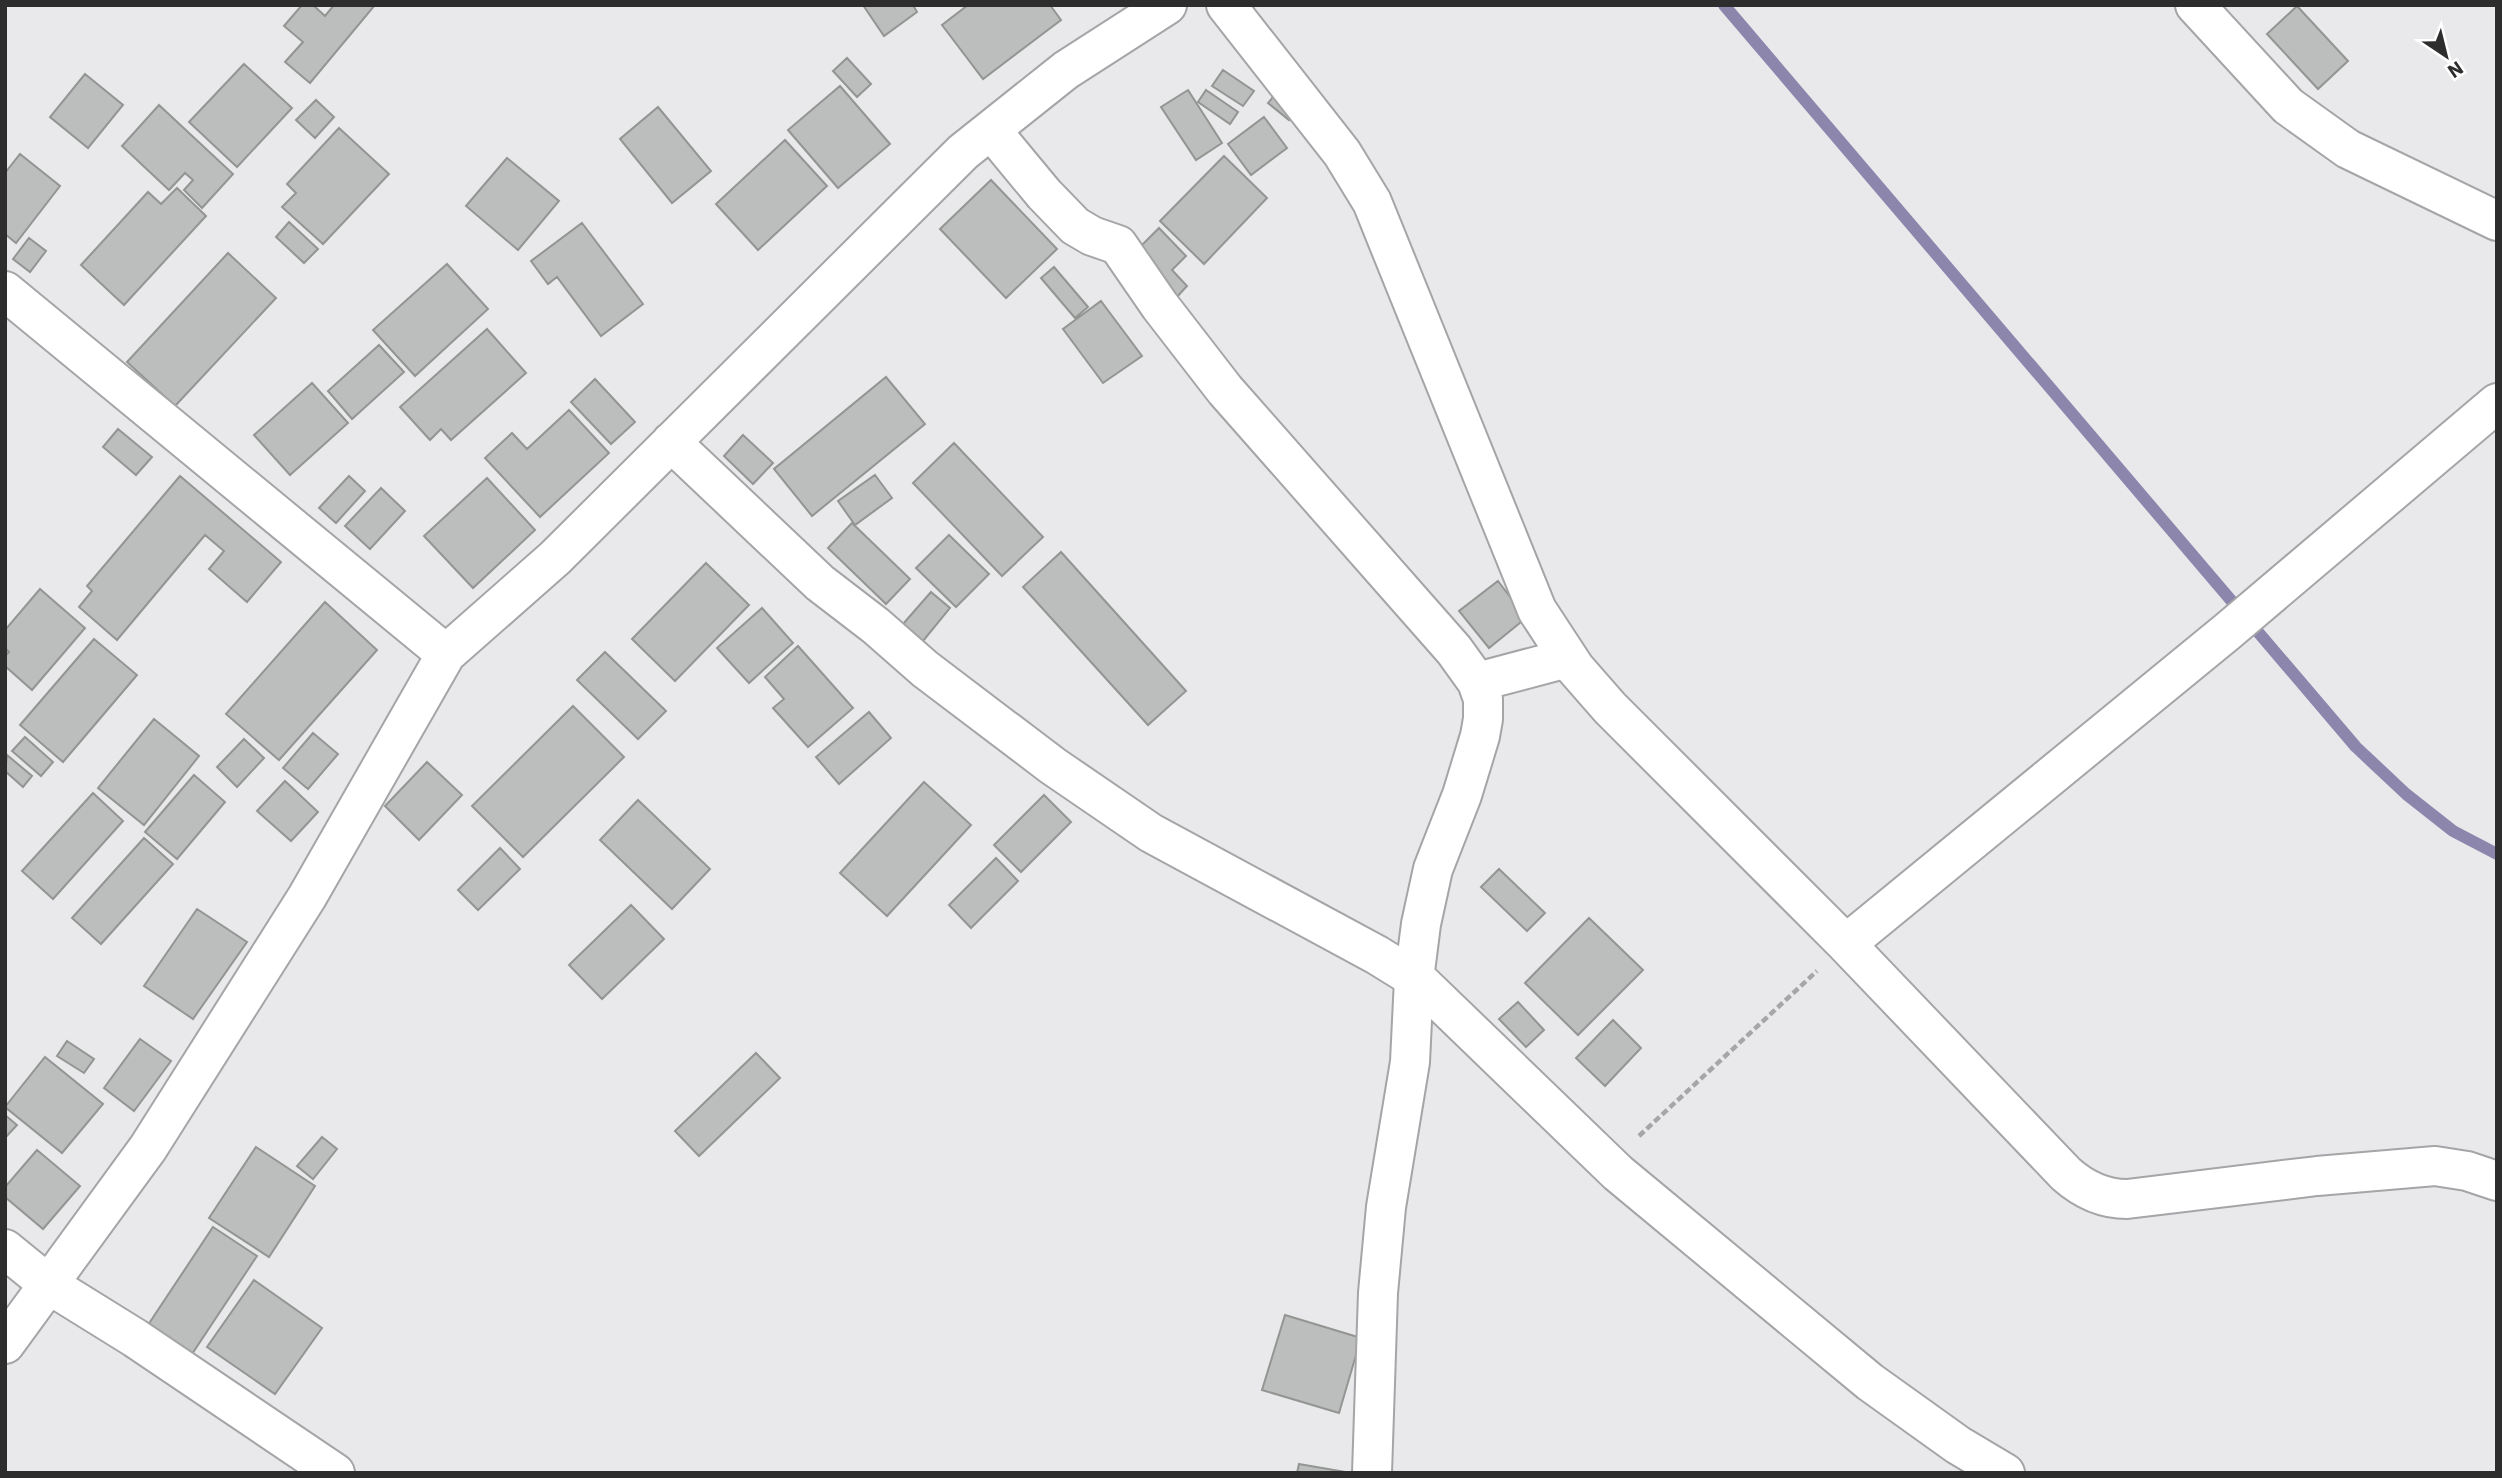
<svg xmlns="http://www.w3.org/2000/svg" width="2502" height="1478" viewBox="0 0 2502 1478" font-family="'IBM Plex Sans',sans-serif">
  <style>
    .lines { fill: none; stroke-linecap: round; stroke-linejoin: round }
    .stream { stroke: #8c86ad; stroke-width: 12 }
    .building { fill: #bbbebc; stroke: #939593; stroke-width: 2 }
    .street-casing { stroke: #a5a4a7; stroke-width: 42 }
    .path { stroke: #a6a5a8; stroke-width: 4.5; stroke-dasharray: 7 3.5; stroke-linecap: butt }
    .street { stroke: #fff; stroke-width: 38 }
  </style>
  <rect width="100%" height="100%" fill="#e9e8eb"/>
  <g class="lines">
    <path class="stream" d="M 1724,5 L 2356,747 L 2406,794 L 2453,831 L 2497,854"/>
  </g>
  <path class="building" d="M 302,5 L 313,5 L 325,16 L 334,5 L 375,5 L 310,83 L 285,62 L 303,42 L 284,26 Z
    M 863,5 L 913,5 L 917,12 L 884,36 Z
    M 968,5 L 1050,5 L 1061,20 L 983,79 L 942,25 Z
    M 2297,6 L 2348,61 L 2318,89 L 2267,34 Z
    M 847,58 L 871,84 L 857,97 L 833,71 Z
    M 244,64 L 292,108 L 237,167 L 189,122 Z
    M 1223,70 L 1254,91 L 1243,106 L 1212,86 Z
    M 85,74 L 123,105 L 88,148 L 50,117 Z
    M 840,86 L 890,144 L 838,188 L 788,130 Z
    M 1188,90 L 1222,143 L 1196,160 L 1161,107 Z
    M 1206,90 L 1238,112 L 1230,124 L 1198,102 Z
    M 1278,91 L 1299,108 L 1289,120 L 1268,103 Z
    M 316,100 L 334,117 L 315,138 L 296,120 Z
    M 159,105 L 233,174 L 202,208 L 184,190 L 193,180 L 185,173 L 169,190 L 122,146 Z
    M 658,107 L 711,171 L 672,203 L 620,139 Z
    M 1264,117 L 1287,148 L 1251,175 L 1228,144 Z
    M 339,128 L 389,174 L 323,244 L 282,207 L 296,193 L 287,184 Z
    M 785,140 L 827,186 L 758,250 L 716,204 Z
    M 20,154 L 60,186 L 16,243 L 5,234 L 5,173 Z
    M 1224,156 L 1267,198 L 1204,264 L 1160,221 Z
    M 507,158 L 559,201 L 518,250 L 466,206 Z
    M 991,180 L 1057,249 L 1006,298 L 940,229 Z
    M 177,188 L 206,216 L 124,305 L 81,265 L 148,192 L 161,204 Z
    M 289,222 L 318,249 L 304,263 L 276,237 Z
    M 582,223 L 643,304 L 601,336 L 557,277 L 548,284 L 531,261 Z
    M 1159,228 L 1186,256 L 1172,270 L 1187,286 L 1175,299 L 1131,256 Z
    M 29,238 L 46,251 L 30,272 L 13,259 Z
    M 228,253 L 276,298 L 175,406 L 127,362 Z
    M 447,264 L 488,309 L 415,376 L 373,330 Z
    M 1054,267 L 1088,307 L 1075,318 L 1041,278 Z
    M 1101,301 L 1142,356 L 1103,383 L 1063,329 Z
    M 487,329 L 526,373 L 451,440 L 441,429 L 430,440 L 400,407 Z
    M 379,345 L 404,372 L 352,419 L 328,391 Z
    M 886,377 L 925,424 L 812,516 L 774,469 Z
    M 595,379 L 635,422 L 611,444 L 571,402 Z
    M 312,383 L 348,423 L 290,475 L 254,435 Z
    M 569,410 L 609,453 L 540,517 L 485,458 L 512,433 L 527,449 Z
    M 118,429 L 152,457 L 136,475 L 103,447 Z
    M 743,435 L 773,463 L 753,484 L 724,456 Z
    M 954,443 L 1043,537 L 1002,576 L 913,483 Z
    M 875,475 L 892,498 L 855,525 L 838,501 Z
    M 180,476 L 281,562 L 247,602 L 209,569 L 224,551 L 205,535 L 117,640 L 79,607 L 92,591 L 87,586 Z
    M 349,476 L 365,491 L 336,523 L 319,508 Z
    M 487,478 L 535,530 L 473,588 L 424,536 Z
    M 381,488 L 405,511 L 370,549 L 345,526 Z
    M 852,523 L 910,579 L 886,604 L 828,548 Z
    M 949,535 L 989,574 L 956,607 L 916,568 Z
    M 1061,552 L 1186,691 L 1148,725 L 1023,587 Z
    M 706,563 L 749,605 L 675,681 L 632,639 Z
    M 1498,581 L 1526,618 L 1489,648 L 1459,611 Z
    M 40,589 L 85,628 L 32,690 L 5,666 L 5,656 L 9,652 L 5,648 L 5,630 Z
    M 931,592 L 950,608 L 923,641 L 903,624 Z
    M 325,602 L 377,650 L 279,760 L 226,714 Z
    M 762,608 L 793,643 L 749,683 L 717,648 Z
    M 94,639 L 137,675 L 63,762 L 20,725 Z
    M 798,646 L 853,708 L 808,747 L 773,708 L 784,699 L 765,677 Z
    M 605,652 L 666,711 L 638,739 L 577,680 Z
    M 573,706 L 624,757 L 523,857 L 472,806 Z
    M 869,712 L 891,738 L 839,784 L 816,757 Z
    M 154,719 L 199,756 L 144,825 L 98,788 Z
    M 313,733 L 338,754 L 308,789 L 283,768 Z
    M 25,737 L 53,762 L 41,776 L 12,751 Z
    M 244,739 L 264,758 L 237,787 L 217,767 Z
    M 7,755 L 32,776 L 23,787 L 5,771 Z
    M 427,762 L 462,795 L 419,840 L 385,806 Z
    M 194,775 L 225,802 L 177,859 L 145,832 Z
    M 285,781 L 318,812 L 291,841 L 257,811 Z
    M 924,782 L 971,825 L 887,916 L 840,873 Z
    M 93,793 L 123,821 L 53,899 L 22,871 Z
    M 1044,795 L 1071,822 L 1021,872 L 994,845 Z
    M 638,800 L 710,869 L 672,909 L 600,840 Z
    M 144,838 L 173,864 L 101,944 L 72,918 Z
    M 500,848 L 520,869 L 478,910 L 458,890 Z
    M 996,858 L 1018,881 L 971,928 L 949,905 Z
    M 1499,869 L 1545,913 L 1527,931 L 1481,887 Z
    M 631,905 L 664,939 L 602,999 L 569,965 Z
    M 197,909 L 247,942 L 193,1019 L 144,986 Z
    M 1589,918 L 1643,970 L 1578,1035 L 1525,983 Z
    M 1518,1002 L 1544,1030 L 1526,1047 L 1499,1019 Z
    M 1613,1020 L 1641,1048 L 1605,1086 L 1576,1058 Z
    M 140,1039 L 171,1061 L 134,1111 L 104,1088 Z
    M 67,1041 L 94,1059 L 84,1073 L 57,1056 Z
    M 756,1053 L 780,1078 L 699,1156 L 675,1131 Z
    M 45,1057 L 103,1104 L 62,1153 L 5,1107 Z
    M 5,1115 L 17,1125 L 5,1138 Z
    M 322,1137 L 337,1149 L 313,1179 L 297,1166 Z
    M 256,1147 L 315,1186 L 269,1257 L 209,1218 Z
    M 37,1150 L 80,1186 L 43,1229 L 5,1197 L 5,1187 Z
    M 213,1227 L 257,1256 L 190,1357 L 146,1328 Z
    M 254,1280 L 322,1328 L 275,1394 L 207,1347 Z
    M 1285,1315 L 1361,1338 L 1339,1413 L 1262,1390 Z
    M 1299,1464 L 1346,1472 L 1346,1473 L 1297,1473 Z"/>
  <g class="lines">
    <g class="street-casing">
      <path id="street" d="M 1226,5 L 1342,153 L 1372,202 L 1537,610 L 1575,668 L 1610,708 L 1846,944 L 2066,1174 C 2084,1190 2103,1199 2127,1199 L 2317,1176 L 2435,1166 L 2467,1171 L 2497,1181
        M 2195,5 L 2288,106 L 2348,149 L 2497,221
        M 991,130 L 1044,194 L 1075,226 L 1092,236 L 1118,245 L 1160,306 L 1225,390 L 1454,650 L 1477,682 L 1483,699 L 1483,719 L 1480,736 L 1462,795 L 1433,869 L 1421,924 L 1414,979 L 1410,1062 L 1386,1207 L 1378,1293 L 1372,1473
        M 5,291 L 446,654
        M 671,442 L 820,583 L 876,626 L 925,669 L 1053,766 L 1151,833 L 1377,955 L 1419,981 L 1618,1173 L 1870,1382 L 1958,1445 L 2005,1473
        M 1477,682 L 1568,658
        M 1846,944 L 2228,631 L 2497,403
        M 5,1249 L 48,1284 L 135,1338 L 335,1473
        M 5,1344 L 148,1148 L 307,897 L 446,654 L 555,558 L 963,152 L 1066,70 L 1167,5"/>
    </g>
    <path class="path" d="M 1639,1136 L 1817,971"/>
    <use href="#street" class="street"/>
  </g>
  <rect width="2502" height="1478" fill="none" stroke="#2d2d2e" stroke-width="14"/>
  <g transform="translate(2446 56) rotate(145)" stroke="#ffffff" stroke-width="5" paint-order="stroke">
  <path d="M0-5L12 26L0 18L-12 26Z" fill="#2d2d2e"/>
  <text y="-10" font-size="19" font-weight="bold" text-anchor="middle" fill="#2d2d2e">N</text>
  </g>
</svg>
